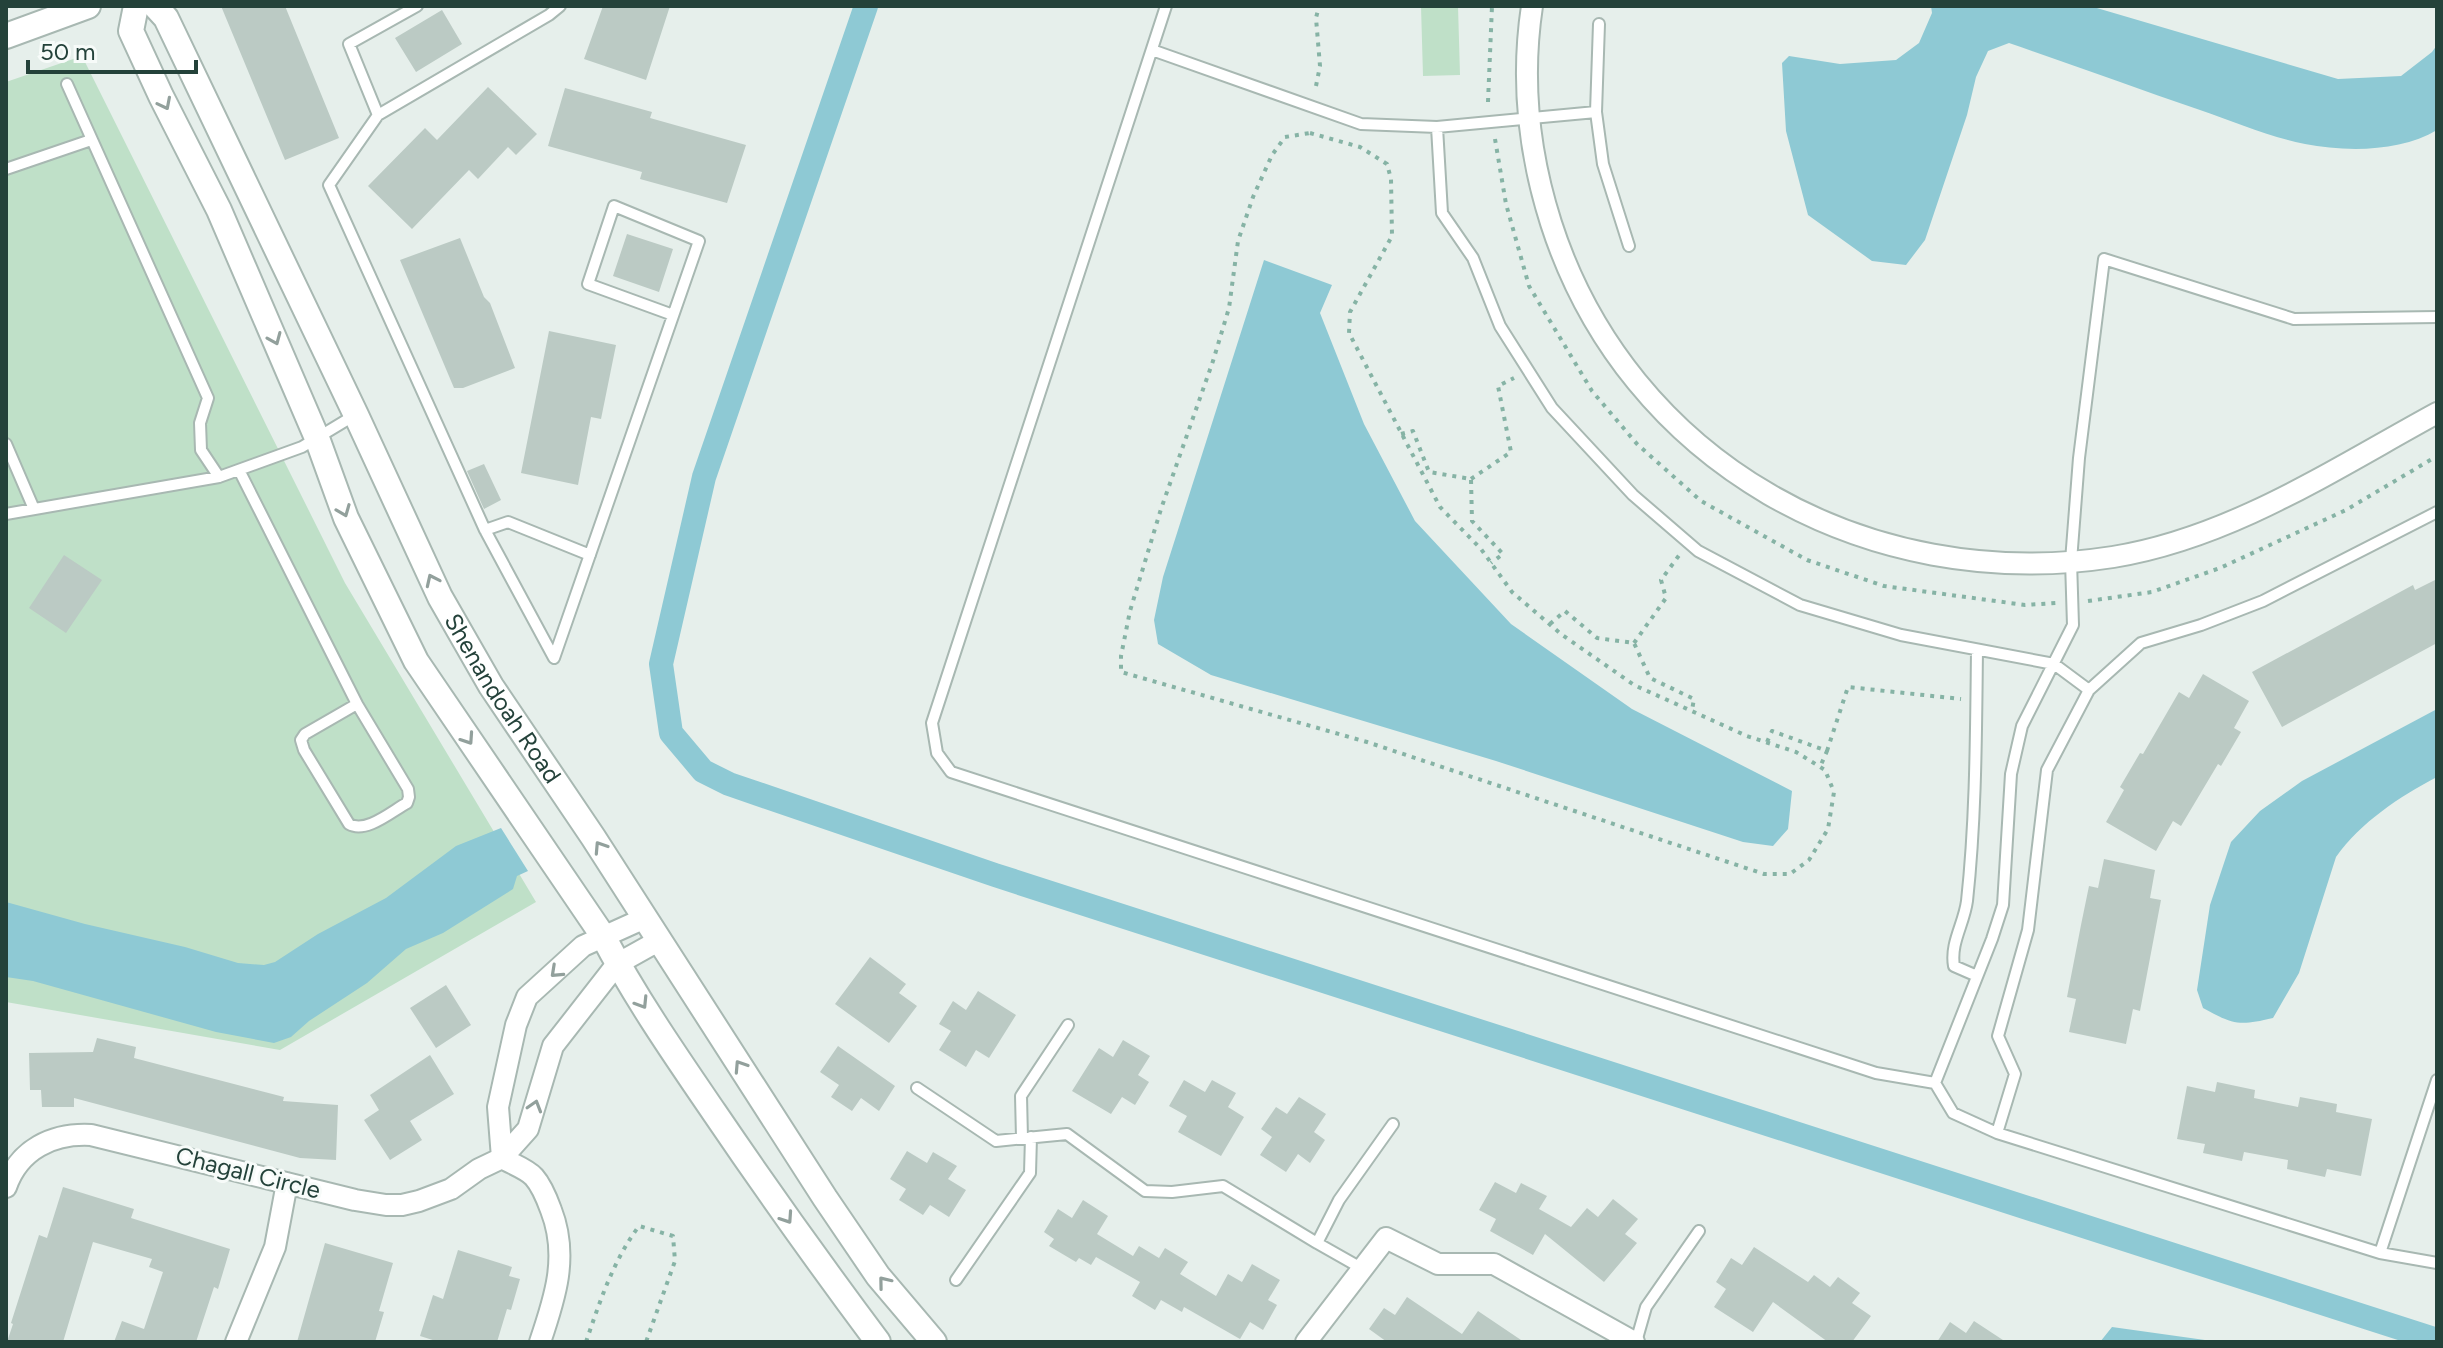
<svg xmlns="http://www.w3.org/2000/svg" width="2443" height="1348" viewBox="0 0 2443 1348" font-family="Figtree,sans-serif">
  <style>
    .green { fill: #bfe0c8 }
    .water { fill: #8ec9d4 }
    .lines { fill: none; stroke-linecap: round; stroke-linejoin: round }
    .canal { stroke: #8ec9d4; stroke-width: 24 }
    .building { fill: #bbcac4 }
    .service-casing { stroke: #a8b8b2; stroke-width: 14 }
    .minor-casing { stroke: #a8b8b2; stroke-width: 24 }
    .tertiary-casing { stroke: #a8b8b2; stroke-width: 28 }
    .path { stroke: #86b3a5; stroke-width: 4; stroke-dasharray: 4 6; stroke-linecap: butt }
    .service { stroke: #fff; stroke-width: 10 }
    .minor { stroke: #fff; stroke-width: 20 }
    .tertiary { stroke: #fff; stroke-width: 24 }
    .oneway { stroke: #92a09c }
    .labels { text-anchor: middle; stroke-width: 6; stroke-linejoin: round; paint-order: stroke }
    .street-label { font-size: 24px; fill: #24423a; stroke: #f7fbf9 }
  </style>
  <rect width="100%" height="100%" fill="#e6efeb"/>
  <path class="green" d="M 1421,6 L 1458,6 L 1460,75 L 1423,76 Z
    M 82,56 L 345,583 L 536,902 L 280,1050 L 6,1002 L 6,82 Z"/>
  <path class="water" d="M 1931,6 L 2090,6 L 2338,79 L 2401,76 L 2432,52 L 2437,45 L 2437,130 C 2401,152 2346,152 2305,144 C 2270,137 2234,122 2200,110 C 2136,88 2073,65 2009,43 L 1988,51 L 1976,77 L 1967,115 L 1925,240 L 1906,265 L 1872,261 L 1808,215 L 1786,131 L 1782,63 L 1789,56 L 1840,64 L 1896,60 L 1919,43 L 1932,13 Z
    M 1264,260 L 1332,285 L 1320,313 L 1364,424 L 1415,521 L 1511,624 L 1632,709 L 1792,791 L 1788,829 L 1773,846 L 1743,842 L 1496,761 L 1211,675 L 1158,644 L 1154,620 L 1163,577 Z
    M 2437,709 L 2437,777 C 2399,797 2361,822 2336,857 L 2299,973 L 2273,1018 C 2239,1026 2234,1025 2203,1008 L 2197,990 L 2210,905 L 2231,842 L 2260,811 L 2302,781 Z
    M 501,828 L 528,871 L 517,876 L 513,889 L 443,933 L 406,949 L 367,983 L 309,1021 L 291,1037 L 274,1043 L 216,1032 L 33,981 L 6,977 L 6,902 L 85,924 L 185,947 L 238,963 L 264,965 L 275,962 L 318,934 L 386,898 L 456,846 Z
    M 2112,1327 L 2212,1341 L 2213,1342 L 2100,1342 Z"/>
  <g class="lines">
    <path class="canal" d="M 866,6 L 704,477 L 661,664 L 671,733 L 703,771 L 729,784 L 995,875 L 2437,1340"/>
  </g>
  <path class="building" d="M 221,6 L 285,6 L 339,138 L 285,160 Z
    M 603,6 L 670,6 L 646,80 L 584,59 Z
    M 442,10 L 462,44 L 416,72 L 395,38 Z
    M 488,87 L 537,134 L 516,155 L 508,147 L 478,179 L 469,170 L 412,229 L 368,186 L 425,128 L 437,140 Z
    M 565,88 L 652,112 L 650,118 L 746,145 L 727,203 L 640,179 L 642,172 L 548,146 Z
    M 627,234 L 673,249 L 659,292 L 613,276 Z
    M 460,238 L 484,297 L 490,303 L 515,368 L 463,388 L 454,388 L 400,260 Z
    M 549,331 L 616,345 L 601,419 L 591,417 L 578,485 L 521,473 Z
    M 484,464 L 501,500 L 484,509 L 467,471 Z
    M 64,555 L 102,580 L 66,633 L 29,608 Z
    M 2437,579 L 2437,643 L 2282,727 L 2252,672 L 2413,585 L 2415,590 Z
    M 2203,674 L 2249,701 L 2234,728 L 2241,732 L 2221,766 L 2218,764 L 2181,826 L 2173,821 L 2156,851 L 2106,822 L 2124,790 L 2120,787 L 2140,753 L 2143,754 L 2179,692 L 2189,698 Z
    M 2104,859 L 2155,870 L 2150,898 L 2161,900 L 2140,1011 L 2133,1009 L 2126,1044 L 2069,1032 L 2076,999 L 2067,997 L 2081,925 L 2089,886 L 2098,888 Z
    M 870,957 L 906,984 L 899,993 L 917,1006 L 889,1043 L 835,1004 Z
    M 446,985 L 471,1025 L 436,1048 L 410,1008 Z
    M 978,991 L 1016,1015 L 989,1058 L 976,1050 L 966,1067 L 939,1050 L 951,1031 L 939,1024 L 953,1001 L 966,1010 Z
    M 97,1038 L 136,1047 L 134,1058 L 284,1097 L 283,1101 L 338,1105 L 336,1160 L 300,1158 L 74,1098 L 74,1107 L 42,1107 L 41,1090 L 30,1090 L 29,1053 L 93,1052 Z
    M 1123,1040 L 1150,1056 L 1138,1075 L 1149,1082 L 1135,1105 L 1122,1097 L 1111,1114 L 1072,1091 L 1099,1048 L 1113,1057 Z
    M 838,1046 L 895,1086 L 879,1111 L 861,1098 L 852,1111 L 831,1097 L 839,1085 L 820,1072 Z
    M 430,1055 L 454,1094 L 410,1121 L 422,1140 L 390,1160 L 364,1120 L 379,1110 L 370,1095 Z
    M 1184,1080 L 1205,1092 L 1212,1080 L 1236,1093 L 1228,1107 L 1244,1117 L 1221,1156 L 1178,1132 L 1187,1116 L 1169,1106 Z
    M 2217,1082 L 2255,1090 L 2254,1098 L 2298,1107 L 2300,1097 L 2337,1104 L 2336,1112 L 2372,1119 L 2361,1176 L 2327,1169 L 2325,1177 L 2287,1169 L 2288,1160 L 2244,1152 L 2242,1161 L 2203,1153 L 2205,1144 L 2177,1139 L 2187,1086 L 2215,1092 Z
    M 1299,1097 L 1326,1114 L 1314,1132 L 1325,1140 L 1310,1163 L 1298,1154 L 1286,1172 L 1260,1155 L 1272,1137 L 1261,1129 L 1276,1107 L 1287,1114 Z
    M 907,1151 L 927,1163 L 933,1152 L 957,1166 L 948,1179 L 966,1190 L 949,1217 L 930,1205 L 923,1215 L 899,1200 L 906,1189 L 890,1179 Z
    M 1495,1182 L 1516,1193 L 1521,1183 L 1547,1196 L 1539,1209 L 1571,1227 L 1587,1208 L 1598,1217 L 1613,1199 L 1638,1219 L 1625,1234 L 1637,1243 L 1604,1282 L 1545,1234 L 1533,1255 L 1490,1231 L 1496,1219 L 1479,1210 Z
    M 63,1187 L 134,1209 L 131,1218 L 230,1249 L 218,1289 L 214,1287 L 196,1342 L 114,1342 L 122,1321 L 144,1329 L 163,1272 L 149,1267 L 152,1259 L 93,1242 L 63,1342 L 7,1342 L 13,1324 L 11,1323 L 39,1235 L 47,1238 Z
    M 1083,1200 L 1108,1216 L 1097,1234 L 1133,1256 L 1139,1246 L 1159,1258 L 1165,1248 L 1188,1262 L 1180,1274 L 1216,1296 L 1228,1274 L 1242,1282 L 1252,1264 L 1280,1280 L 1268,1300 L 1277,1305 L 1263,1330 L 1250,1322 L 1240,1339 L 1184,1307 L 1182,1312 L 1161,1300 L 1155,1310 L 1132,1296 L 1140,1282 L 1096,1257 L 1091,1265 L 1079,1258 L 1076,1262 L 1049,1246 L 1054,1239 L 1044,1232 L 1058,1209 L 1072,1218 Z
    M 325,1243 L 393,1263 L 379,1311 L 384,1312 L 375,1342 L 297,1342 Z
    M 1754,1247 L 1808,1282 L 1814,1275 L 1830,1287 L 1838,1277 L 1860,1293 L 1852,1303 L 1871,1316 L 1852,1342 L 1828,1342 L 1773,1302 L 1753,1332 L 1714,1307 L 1726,1289 L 1716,1282 L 1731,1258 L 1742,1265 Z
    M 458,1250 L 512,1267 L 509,1276 L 520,1279 L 511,1310 L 507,1309 L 497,1342 L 439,1342 L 420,1336 L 433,1295 L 443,1299 Z
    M 1407,1297 L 1462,1334 L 1478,1311 L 1524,1342 L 1387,1342 L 1369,1329 L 1384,1308 L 1395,1315 Z
    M 1974,1321 L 2006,1342 L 1937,1342 L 1950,1322 L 1966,1333 Z"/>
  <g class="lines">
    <g class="service-casing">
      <path id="service" d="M 417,6 L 349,44 L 378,115 L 329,185 L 485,530 L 554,658 L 699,241 L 614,206 L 588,284 L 673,315
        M 1166,6 L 932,723 L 937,753 L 951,772 L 1876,1073 L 1935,1083 L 1992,939 L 2003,905 L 2011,774 L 2022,726 L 2073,625 L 2071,561 L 2079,458 L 2104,259 L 2294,319 L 2437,317
        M 1599,24 L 1596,112 L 1603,164 L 1629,246
        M 1152,50 L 1361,124 L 1437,127 L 1596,112
        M 67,84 L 208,398 L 200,423 L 201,450 L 219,477
        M 378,115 L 549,15 L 560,6
        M 1437,127 L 1442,213 L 1473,258 L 1500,326 L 1552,408 L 1633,495 L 1698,551 L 1800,605 L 1901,635 L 2054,664 L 2089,690
        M 6,169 L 91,140
        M 6,444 L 34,509
        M 239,470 L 357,704 L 305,734 L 301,740 L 304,750 L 349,824 C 366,834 392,811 407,803 L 409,797 L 408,789 L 357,704
        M 6,514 L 219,477 L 302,447 L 355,415
        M 485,530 L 508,522 L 590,555
        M 1977,650 C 1976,733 1976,818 1967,901 C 1964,924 1950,943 1954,966 L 1977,976
        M 1935,1083 L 1953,1113 L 1997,1133 L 2380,1253 L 2437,1263
        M 917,1088 L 996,1141 L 1067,1134 L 1145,1191 L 1172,1192 L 1223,1186 L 1317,1243
        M 1997,1133 L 2015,1074 L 1998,1036 L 2028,930 L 2047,770 L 2089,690 L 2141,643 L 2201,625 L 2263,601 L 2437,512
        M 1022,1138 L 1021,1096 L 1068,1025
        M 2380,1253 L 2437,1080
        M 1363,1269 L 1317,1243 L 1339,1200 L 1393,1124
        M 956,1280 L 1030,1173 L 1031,1137
        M 1636,1342 L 1646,1307 L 1699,1231"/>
    </g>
    <g class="minor-casing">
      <path id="minor" d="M 1532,6 C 1521,79 1529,154 1551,223 C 1628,463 1868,595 2113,557 C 2231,538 2334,469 2437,413
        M 502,1158 L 498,1107 L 516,1025 L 527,997 L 583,946 L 645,918
        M 502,1158 C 512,1164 527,1169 534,1177 C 542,1186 547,1199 551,1210 C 569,1256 555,1298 540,1342
        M 6,1187 C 19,1149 53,1133 91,1135 L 355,1200 L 386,1205 L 402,1205 L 419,1201 L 451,1189 L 479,1169 L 502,1158 L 528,1129 L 553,1046 L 617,964 L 660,940
        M 236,1342 L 275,1247 L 287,1183
        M 1306,1342 L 1386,1238 L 1438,1264 L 1494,1264 L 1634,1342"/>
    </g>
    <g class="tertiary-casing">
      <g id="tertiary">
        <path d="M 136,6 L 131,31 L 161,96 L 219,210 L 317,438 L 346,518 L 416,661 L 603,936 C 635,997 675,1055 714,1112 C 767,1190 822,1267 878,1342"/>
        <path id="s1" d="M 155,6 L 166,18 L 356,415 L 440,597 L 491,686 L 593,837 L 825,1198 L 878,1276 L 934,1342"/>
        <path d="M 6,36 L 88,6"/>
      </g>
    </g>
    <path class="path" d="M 1316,86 L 1320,66 L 1316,18 L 1319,6
      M 1488,102 L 1492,6
      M 1310,133 L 1360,147 L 1387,164 L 1391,179 L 1392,236 L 1350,312 L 1349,333 L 1440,507 L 1481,549 L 1512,592 L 1561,634 L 1634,685 L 1747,736 L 1796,752 L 1825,770 L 1834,792 L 1828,829 L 1809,860 L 1790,874 L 1764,874 L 1367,742 L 1121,672 L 1121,656 L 1130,611 L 1161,509 L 1213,361 L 1229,308 L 1238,241 L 1253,197 L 1272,155 L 1285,137 Z
      M 1495,139 L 1506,204 L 1529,286 L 1592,391 L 1637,444 L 1701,501 L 1807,560 L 1884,586 L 2025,605 L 2057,603
      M 1401,434 L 1413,431 L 1429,472 L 1471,479 L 1472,521 L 1503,554 L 1491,563
      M 1471,479 L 1511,452 L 1498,386 L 1514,378
      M 2088,601 L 2152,592 L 2220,568 L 2346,510 L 2437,456
      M 1550,624 L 1565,611 L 1597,638 L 1634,643 L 1650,678 L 1694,699 L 1692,710
      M 1634,643 L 1666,598 L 1661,580 L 1680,554
      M 1767,742 L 1772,731 L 1827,751 L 1820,767
      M 1827,751 L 1848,687 L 1961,699
      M 586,1342 C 600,1301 613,1261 639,1226 L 673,1236 L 675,1261 L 646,1342"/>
    <use href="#service" class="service"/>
    <use href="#minor" class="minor"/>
    <use href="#tertiary" class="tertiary"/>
  </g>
  <defs><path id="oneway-chevron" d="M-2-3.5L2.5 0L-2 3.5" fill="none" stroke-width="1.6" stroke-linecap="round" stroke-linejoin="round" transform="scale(2)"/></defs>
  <g class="oneway">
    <use href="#oneway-chevron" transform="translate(165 104) rotate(63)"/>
    <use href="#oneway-chevron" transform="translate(275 339) rotate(67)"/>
    <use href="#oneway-chevron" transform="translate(344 511) rotate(68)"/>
    <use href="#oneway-chevron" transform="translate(432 580) rotate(-115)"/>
    <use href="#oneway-chevron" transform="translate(468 739) rotate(56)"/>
    <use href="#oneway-chevron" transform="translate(600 847) rotate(-123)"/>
    <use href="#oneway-chevron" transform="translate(556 972) rotate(137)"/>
    <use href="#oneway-chevron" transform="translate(642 1003) rotate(58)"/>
    <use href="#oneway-chevron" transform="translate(740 1066) rotate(-123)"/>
    <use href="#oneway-chevron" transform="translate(535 1106) rotate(-73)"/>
    <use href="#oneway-chevron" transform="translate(787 1218) rotate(56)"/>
    <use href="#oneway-chevron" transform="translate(884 1282) rotate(-129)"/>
  </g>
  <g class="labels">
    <g class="street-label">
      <text dy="8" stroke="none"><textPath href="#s1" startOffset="776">Shenandoah Road</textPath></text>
      <text transform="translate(248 1173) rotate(14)" y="8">Chagall Circle</text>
    </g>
  </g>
  <rect width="2443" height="1348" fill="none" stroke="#24423a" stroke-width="16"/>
  <path d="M28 60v12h168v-12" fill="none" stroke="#24423a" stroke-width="4"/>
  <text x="40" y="60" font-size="24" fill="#24423a" stroke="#f7fbf9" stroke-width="6" paint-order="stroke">50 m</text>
</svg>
